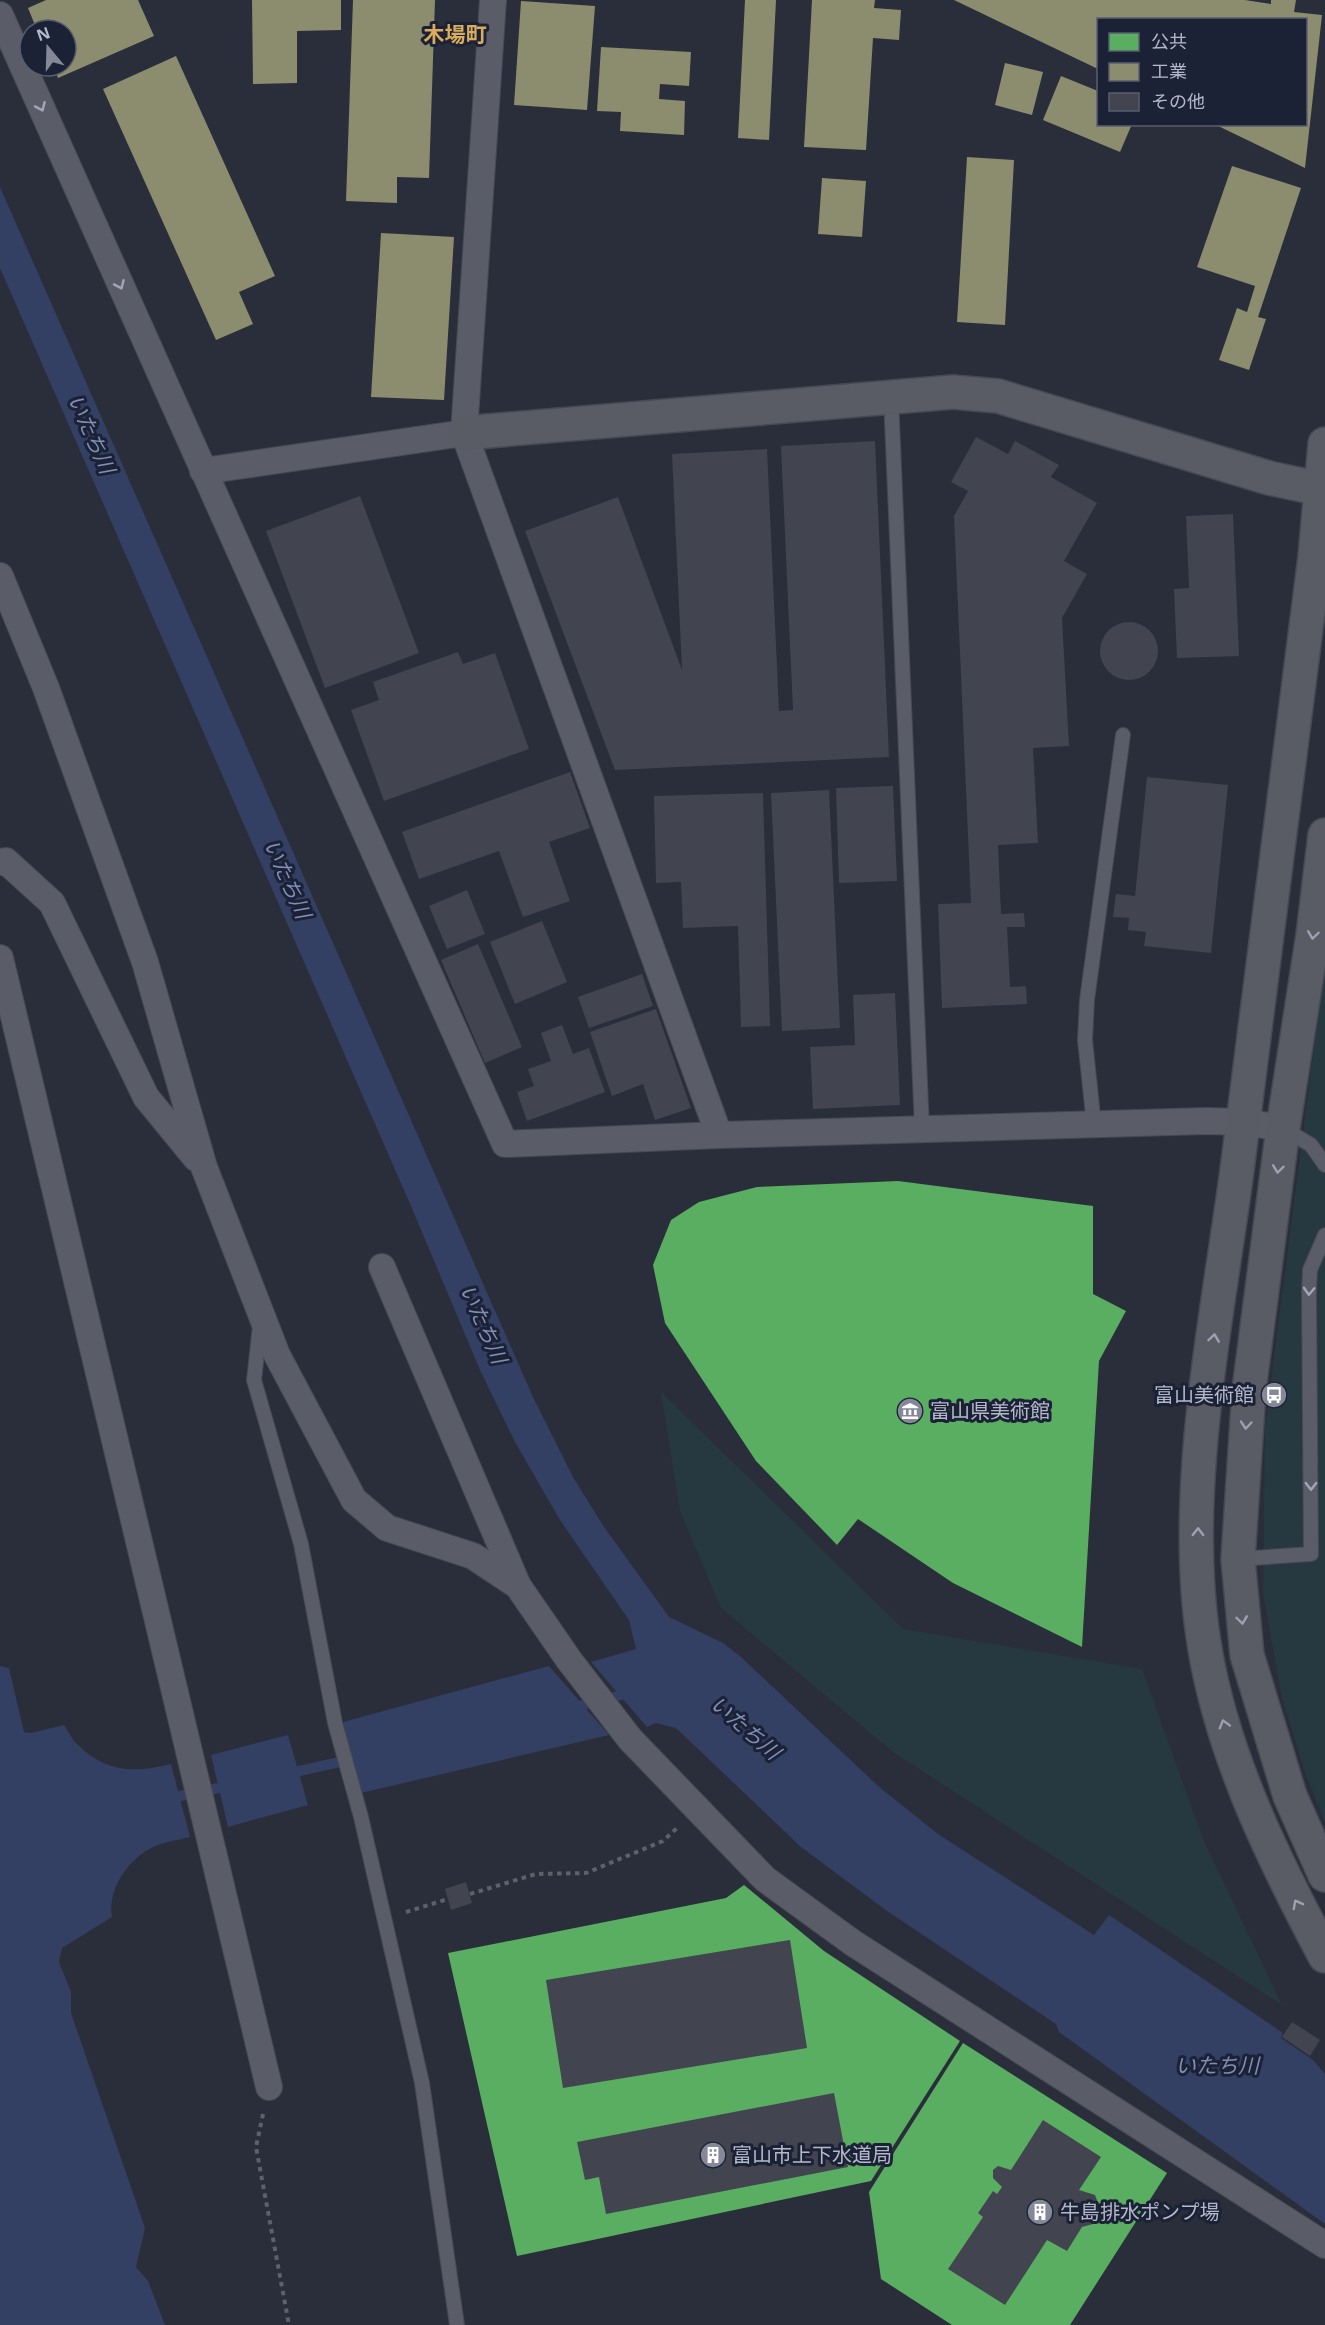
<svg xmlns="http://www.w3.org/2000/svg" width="1325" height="2325" viewBox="0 0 1325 2325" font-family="'Open Sans','Noto Sans JP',sans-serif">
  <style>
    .green { fill: #263840 }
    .water { fill: #343f64 }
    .public { fill: #5aae61 }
    .industry { fill: #8c8c6e }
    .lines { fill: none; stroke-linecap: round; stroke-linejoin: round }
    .stream { stroke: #343f64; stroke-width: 10 }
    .building { fill: #424450 }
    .lane-casing { stroke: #464953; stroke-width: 16 }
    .street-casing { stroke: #464953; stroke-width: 28 }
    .secondary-casing { stroke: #464953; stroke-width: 36 }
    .path { stroke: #5d616b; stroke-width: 4; stroke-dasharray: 4.5 4.5; stroke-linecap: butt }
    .lane { stroke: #5a5c67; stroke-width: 14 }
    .street { stroke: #5a5c67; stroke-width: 26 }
    .secondary { stroke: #595b65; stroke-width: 33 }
    .oneway { stroke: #a2a6b7 }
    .oneway2 { stroke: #9da1b2 }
    .labels { text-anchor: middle; stroke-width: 6; stroke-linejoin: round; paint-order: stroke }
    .poi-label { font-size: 20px; fill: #b4b8cb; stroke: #1c2235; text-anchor: start }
    .neighbourhood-label { font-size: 21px; font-weight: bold; fill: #dcac5d; stroke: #1c2235 }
    .water-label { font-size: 21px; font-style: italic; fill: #808eb8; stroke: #1c2235 }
  </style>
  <rect width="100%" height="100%" fill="#2a2e3a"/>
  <path class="green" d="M 1325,962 L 1325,1822 L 1306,1775 L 1282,1698 L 1263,1593 L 1265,1428 Z
    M 661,1392 L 903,1629 L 1142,1669 L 1203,1839 L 1282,2005 L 893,1752 L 721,1608 L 680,1511 Z"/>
  <path class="water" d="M 0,187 L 533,1397 L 574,1479 L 604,1527 L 669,1617 L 723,1643 L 741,1657 L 878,1786 L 938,1834 L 1094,1935 L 1109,1915 L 1283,2033 L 1281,2038 L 1313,2060 L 1325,2074 L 1325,2224 L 1059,2032 L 1056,2024 L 887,1911 L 801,1847 L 676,1728 L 656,1723 L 647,1727 L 591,1662 L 636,1649 L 629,1620 L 560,1520 L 515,1442 L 480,1370 L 411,1206 L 0,268 Z
    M 0,1666 L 9,1668 L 24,1732 L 31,1733 L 64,1725 C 69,1732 72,1740 78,1745 C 107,1773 134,1773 171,1764 L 190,1837 C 177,1840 164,1842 153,1847 C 128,1859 107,1890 112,1917 L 62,1948 L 59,1962 L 71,1992 L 71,2013 L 145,2228 L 136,2267 L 148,2281 L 165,2325 L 0,2325 Z
    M 549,1666 L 609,1735 L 361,1793 L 343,1722 Z
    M 288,1735 L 308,1805 L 228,1827 L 211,1755 Z"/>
  <path class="public" d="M 898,1181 L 1093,1206 L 1093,1294 L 1126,1311 L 1099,1361 L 1082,1647 L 953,1583 L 858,1519 L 837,1545 L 756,1461 L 665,1323 L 653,1265 L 671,1220 L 699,1202 L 757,1187 Z
    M 744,1885 L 824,1951 L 960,2041 L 871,2181 L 517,2256 L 448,1953 L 726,1898 Z
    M 963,2043 L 1167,2173 L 1070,2325 L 952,2325 L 881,2279 L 869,2192 Z"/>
  <path class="industry" d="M 46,0 L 138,0 L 154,36 L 58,78 L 53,66 L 66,66 L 66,30 L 37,30 L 28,8 Z
    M 252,0 L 341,0 L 341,30 L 297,31 L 297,83 L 253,84 Z
    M 353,0 L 435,0 L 429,178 L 397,177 L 397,203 L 346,201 Z
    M 745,0 L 776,0 L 769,140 L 738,138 Z
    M 812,0 L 875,0 L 874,8 L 901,10 L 899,40 L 873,38 L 866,150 L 804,147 Z
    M 954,0 L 1245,0 L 1271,4 L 1271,0 L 1296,0 L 1294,12 L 1322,15 L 1305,168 L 1214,124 L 1306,124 L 1306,20 L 1098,20 L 1098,69 Z
    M 521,1 L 595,6 L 587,110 L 514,105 Z
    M 601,47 L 691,52 L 689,86 L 660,84 L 659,99 L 685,101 L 684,135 L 620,131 L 621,112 L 597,111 Z
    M 176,56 L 275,276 L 239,292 L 253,324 L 216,340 L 103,89 Z
    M 1005,63 L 1043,72 L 1032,115 L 995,105 Z
    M 1061,76 L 1098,91 L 1098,124 L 1132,124 L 1120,152 L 1043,120 Z
    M 967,157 L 1014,160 L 1005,325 L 957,322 Z
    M 1232,166 L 1301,188 L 1258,317 L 1266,319 L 1249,370 L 1219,360 L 1237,308 L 1247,312 L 1255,286 L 1197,267 Z
    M 822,178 L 866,181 L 862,237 L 818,234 Z
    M 381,233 L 454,237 L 444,400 L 371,397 Z"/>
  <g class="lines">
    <path class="stream" d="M 570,1708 L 633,1692
      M 286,1774 L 353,1759
      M 166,1799 L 233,1785"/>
  </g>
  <path class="building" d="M 976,437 L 1008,454 L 1015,441 L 1059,465 L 1051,477 L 1097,503 L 1064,561 L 1087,574 L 1062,618 L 1069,746 L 1033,748 L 1038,843 L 998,845 L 1001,914 L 1024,913 L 1025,927 L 1007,927 L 1010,987 L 1026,986 L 1027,1004 L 942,1008 L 938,904 L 971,903 L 954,516 L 968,491 L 951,482 Z
    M 875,441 L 889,757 L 615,770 L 525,531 L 618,497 L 682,670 L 672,454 L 767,449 L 779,711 L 793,710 L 781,446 Z
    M 360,496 L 419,653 L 325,688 L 266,531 Z
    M 1233,514 L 1239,656 L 1177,658 L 1174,589 L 1189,588 L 1186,516 Z
    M1100 651a29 29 0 1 1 58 0a29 29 0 1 1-58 0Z
    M 458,652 L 463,664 L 495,653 L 529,749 L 384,801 L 351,710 L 379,700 L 373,682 Z
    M 570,772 L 590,828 L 549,842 L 570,901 L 523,917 L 499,851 L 419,879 L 402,832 Z
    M 1147,777 L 1228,785 L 1211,953 L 1144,946 L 1146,932 L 1128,930 L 1129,918 L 1113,917 L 1116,894 L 1135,896 Z
    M 893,786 L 897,881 L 839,883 L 836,788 Z
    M 829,790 L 840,1028 L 782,1031 L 771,793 Z
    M 763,793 L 770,1026 L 741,1027 L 738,926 L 683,928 L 681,882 L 656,883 L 654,796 Z
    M 467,890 L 485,934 L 447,949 L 429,906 Z
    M 542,921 L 567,982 L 515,1004 L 490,942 Z
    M 478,944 L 522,1047 L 485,1063 L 441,960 Z
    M 642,974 L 653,1006 L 589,1028 L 578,997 Z
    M 895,993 L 900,1105 L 813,1109 L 810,1047 L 855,1045 L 853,995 Z
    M 656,1009 L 691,1108 L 655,1120 L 643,1084 L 612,1096 L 590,1032 Z
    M 562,1025 L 573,1054 L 589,1048 L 605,1092 L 527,1121 L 517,1092 L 534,1086 L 528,1069 L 551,1061 L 541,1033 Z
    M 466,1882 L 472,1903 L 451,1910 L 445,1889 Z
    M 790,1940 L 807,2048 L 563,2088 L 546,1980 Z
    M 1292,2022 L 1320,2040 L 1310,2056 L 1282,2037 Z
    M 834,2093 L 848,2167 L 606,2214 L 599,2177 L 585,2180 L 577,2142 Z
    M 1043,2120 L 1101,2157 L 1079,2190 L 1095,2195 L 1101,2211 L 1093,2224 L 1082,2227 L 1067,2251 L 1047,2240 L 1005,2305 L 948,2269 L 983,2217 L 978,2213 L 993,2191 L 997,2194 L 1002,2187 L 993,2178 L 993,2170 L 998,2166 L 1011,2170 Z"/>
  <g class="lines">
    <g class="lane-casing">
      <path id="lane" d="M 891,397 L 922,1129
        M 1094,1125 L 1085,1040 L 1087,1000 L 1123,735
        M 1284,1129 L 1311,1145 L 1325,1165
        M 260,1326 L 254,1380 L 301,1544 L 335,1723 L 361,1817 L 422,2083 L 457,2325
        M 1238,1559 L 1311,1554 L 1309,1292 L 1310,1270 L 1325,1235"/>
    </g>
    <g class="street-casing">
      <path id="street" d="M 493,0 L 464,433 L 719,1135 L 1207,1121 L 1243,1122 L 1283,1128
        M 0,15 L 505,1144 L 719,1135
        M 203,471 L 464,433
        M 0,576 L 46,688 L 145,962 L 204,1167 L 277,1355 L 354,1500 L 387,1528 L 473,1556 L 518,1586 L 569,1660 L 630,1739 L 765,1879 L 853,1943 L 1325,2245
        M 0,862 L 6,861 L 52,903 L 146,1097 L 196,1158
        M 0,958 L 269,2087
        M 382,1267 L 518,1586"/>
    </g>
    <g class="secondary-casing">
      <path id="secondary" d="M 464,433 L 953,392 L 998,396 L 1269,478 L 1325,490
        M 1325,444 L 1315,557 C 1289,761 1263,966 1237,1170 C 1217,1321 1179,1498 1205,1649 C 1223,1757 1274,1860 1325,1956
        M 1325,835 L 1313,935 L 1283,1128 L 1249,1390 L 1238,1559 L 1247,1655 L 1290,1796 L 1325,1875"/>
    </g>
    <path class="path" d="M 470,1894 L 536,1874 L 586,1873 L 663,1841 L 677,1828
      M 406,1912 L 448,1899
      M 263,2114 L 256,2147 L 289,2325"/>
    <use href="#lane" class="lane"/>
    <use href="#street" class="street"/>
    <use href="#secondary" class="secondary"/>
  </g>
  <defs><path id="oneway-chevron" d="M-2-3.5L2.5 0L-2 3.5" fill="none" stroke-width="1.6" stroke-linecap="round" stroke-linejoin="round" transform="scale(1.5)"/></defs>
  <g class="oneway">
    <use href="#oneway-chevron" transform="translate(41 107) rotate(66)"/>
    <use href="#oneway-chevron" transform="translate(120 285) rotate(66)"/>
    <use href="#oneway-chevron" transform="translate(1309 1291) rotate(92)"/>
    <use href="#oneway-chevron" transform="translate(1311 1486) rotate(90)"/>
  </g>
  <g class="oneway2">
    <use href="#oneway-chevron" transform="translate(1313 935) rotate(98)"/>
    <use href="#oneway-chevron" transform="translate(1278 1169) rotate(97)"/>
    <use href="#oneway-chevron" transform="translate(1214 1338) rotate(-82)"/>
    <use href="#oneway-chevron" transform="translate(1246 1425) rotate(95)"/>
    <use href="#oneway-chevron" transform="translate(1198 1532) rotate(-89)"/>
    <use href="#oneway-chevron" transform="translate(1242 1620) rotate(82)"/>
    <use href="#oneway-chevron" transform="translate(1224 1724) rotate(-106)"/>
    <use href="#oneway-chevron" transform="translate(1297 1904) rotate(-118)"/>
  </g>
  <defs>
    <g id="bus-disc" transform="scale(1.35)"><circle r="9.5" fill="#848898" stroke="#1c2235"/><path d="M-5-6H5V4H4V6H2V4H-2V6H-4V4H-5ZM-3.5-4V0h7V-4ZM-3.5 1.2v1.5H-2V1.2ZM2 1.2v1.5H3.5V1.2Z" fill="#fff"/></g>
    <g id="museum-disc" transform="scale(1.35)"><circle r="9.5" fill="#848898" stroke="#1c2235"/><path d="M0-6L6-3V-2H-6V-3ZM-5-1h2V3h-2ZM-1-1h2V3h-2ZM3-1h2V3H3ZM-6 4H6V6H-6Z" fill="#fff"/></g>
    <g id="building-disc" transform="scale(1.35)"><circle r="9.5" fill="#848898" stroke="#1c2235"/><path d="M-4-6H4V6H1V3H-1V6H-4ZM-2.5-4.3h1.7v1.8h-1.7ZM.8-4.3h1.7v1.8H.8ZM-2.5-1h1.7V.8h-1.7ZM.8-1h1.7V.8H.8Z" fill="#fff"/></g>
  </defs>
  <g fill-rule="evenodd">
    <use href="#bus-disc" x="1274" y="1395"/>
    <use href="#museum-disc" x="910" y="1411"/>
    <use href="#building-disc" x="713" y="2155"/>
    <use href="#building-disc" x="1040" y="2212"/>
  </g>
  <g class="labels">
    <g class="poi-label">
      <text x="1254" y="1402" text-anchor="end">富山美術館</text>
      <text x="930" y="1418">富山県美術館</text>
      <text x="732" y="2162">富山市上下水道局</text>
      <text x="1060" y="2219">牛島排水ポンプ場</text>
    </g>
    <g class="neighbourhood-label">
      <text x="455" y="42">木場町</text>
    </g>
    <g class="water-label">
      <text transform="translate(91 434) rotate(66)" y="7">いたち川</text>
      <text transform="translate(287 879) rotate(66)" y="7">いたち川</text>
      <text transform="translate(483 1324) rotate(66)" y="7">いたち川</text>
      <text transform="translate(745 1728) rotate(41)" y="7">いたち川</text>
      <text x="1217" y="2073">いたち川</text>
    </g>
  </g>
  <rect x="1097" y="18" width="210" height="108" fill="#1c2235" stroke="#595e71" stroke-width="1.5"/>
  <rect x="1109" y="33" width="30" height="18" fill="#5aae61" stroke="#595e71" stroke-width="1.5"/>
  <text x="1151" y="48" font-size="18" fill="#b4b8cb">公共</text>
  <rect x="1109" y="63" width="30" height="18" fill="#8c8c6e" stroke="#595e71" stroke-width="1.5"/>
  <text x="1151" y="78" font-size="18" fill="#b4b8cb">工業</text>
  <rect x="1109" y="93" width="30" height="18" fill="#424450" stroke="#595e71" stroke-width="1.5"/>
  <text x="1151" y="108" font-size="18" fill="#b4b8cb">その他</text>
  <g transform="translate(48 48) rotate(341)"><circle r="28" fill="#1c2235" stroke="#595e71" stroke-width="1.5"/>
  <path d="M0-4.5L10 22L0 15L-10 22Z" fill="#848898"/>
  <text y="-9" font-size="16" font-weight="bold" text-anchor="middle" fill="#b4b8cb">N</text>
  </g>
</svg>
